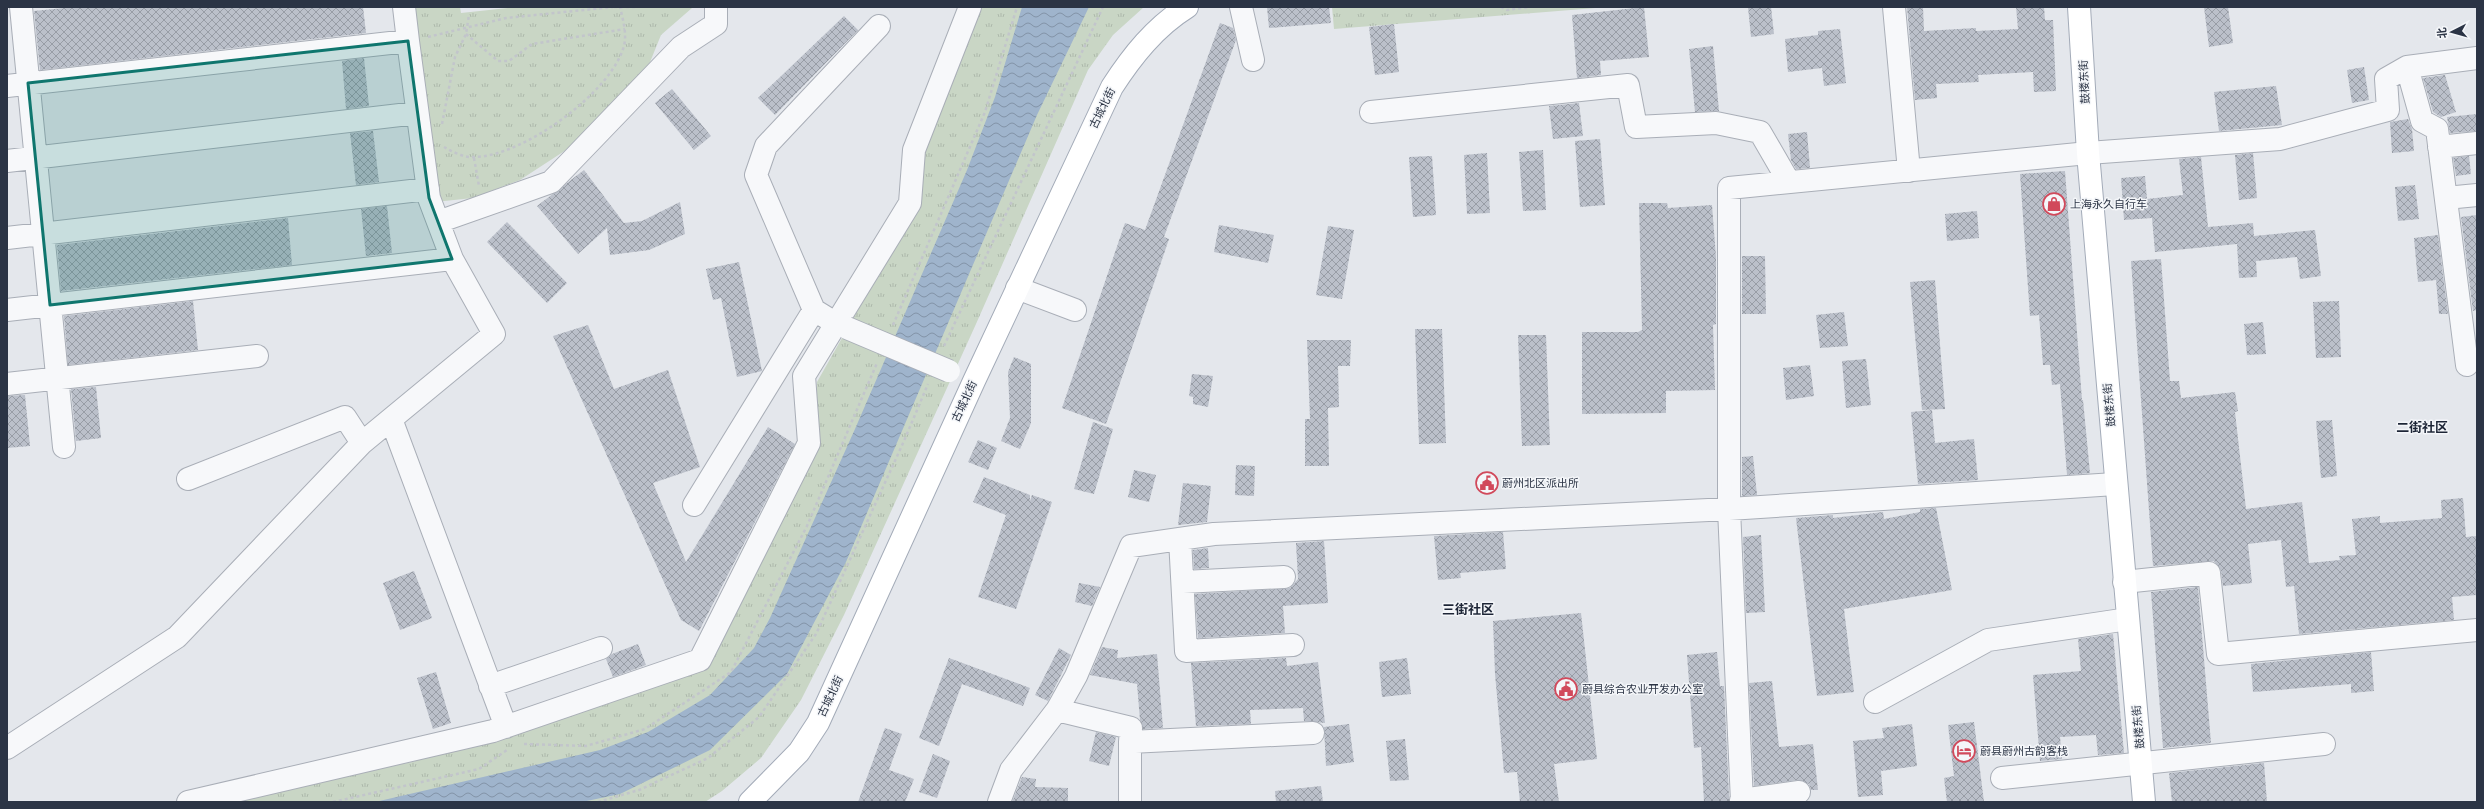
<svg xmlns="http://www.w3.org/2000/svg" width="2484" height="809" viewBox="0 0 2484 809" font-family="Figtree,'Noto Sans SC',sans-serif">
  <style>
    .park { fill: url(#park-tufts) }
    .water { fill: url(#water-waves) }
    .building { fill: url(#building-cross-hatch) }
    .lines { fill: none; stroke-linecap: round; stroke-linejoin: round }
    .minor-casing { stroke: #a9aeb7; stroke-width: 24 }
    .major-casing { stroke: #a3abb8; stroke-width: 24 }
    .path { stroke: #c2c5cb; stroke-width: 2.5; stroke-dasharray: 3 3; stroke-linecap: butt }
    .minor { stroke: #f7f8fa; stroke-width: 22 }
    .major { stroke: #fff; stroke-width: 22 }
    .minor-bridge-casing { stroke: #a9aeb7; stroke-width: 24; stroke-linecap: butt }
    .minor-bridge { stroke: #f7f8fa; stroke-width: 22 }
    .marked { fill: #0f766e; fill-opacity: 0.2; stroke: #0f766e; stroke-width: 3; stroke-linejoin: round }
    .labels { text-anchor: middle; stroke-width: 3; stroke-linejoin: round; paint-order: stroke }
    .street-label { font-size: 11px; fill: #2b3445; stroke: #f4f6f9 }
    .poi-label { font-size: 11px; fill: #2b3445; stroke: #f4f6f9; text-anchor: start }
    .quarter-label { font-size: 13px; font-weight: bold; fill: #1d2536; stroke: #f4f6f9 }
  </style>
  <defs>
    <pattern id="park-tufts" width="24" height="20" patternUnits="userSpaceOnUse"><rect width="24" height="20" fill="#c9d6c5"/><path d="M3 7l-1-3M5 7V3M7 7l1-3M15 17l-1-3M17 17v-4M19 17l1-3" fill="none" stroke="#adb8ab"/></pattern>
    <pattern id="water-waves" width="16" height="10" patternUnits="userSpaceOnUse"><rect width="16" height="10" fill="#9fb4cc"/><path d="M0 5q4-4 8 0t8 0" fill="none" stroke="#8293a7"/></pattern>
    <pattern id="building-cross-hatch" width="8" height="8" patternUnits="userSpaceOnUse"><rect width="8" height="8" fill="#bbc0ca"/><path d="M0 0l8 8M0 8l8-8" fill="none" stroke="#989da6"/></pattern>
  </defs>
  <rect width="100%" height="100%" fill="#e4e7ec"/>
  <path class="park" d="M 413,7 L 460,7 L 461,13 L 516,7 L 692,8 L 661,35 L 646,72 L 586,137 L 520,180 L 473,198 L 435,202 Z
    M 982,7 L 1144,7 L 1113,35 L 1088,70 L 976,324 L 844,615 L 801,700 L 761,758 L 722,791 L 705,802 L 214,802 L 412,762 L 551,721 L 708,667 L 814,444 L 817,382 L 909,220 L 924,147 Z
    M 1332,7 L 1608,7 L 1334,29 Z"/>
  <path class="water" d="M 1022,7 L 1089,7 L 1037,115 L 846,562 L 787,674 L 710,750 L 620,794 L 582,802 L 375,802 L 600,750 L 648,732 L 710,695 L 754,648 L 770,618 L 855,429 L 967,170 L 995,97 Z"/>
  <path class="building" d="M 74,7 L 363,7 L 366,33 L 40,70 L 34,11 Z
    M 1267,7 L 1329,7 L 1331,23 L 1269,28 Z
    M 1644,7 L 1649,57 L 1600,61 L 1601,75 L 1577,78 L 1572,15 Z
    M 1748,7 L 1771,7 L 1774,34 L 1751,37 Z
    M 1907,7 L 1923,7 L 1924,31 L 1976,28 L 1976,31 L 2018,29 L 2016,7 L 2044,7 L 2045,20 L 2053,20 L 2056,91 L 2034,92 L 2033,72 L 1978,75 L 1979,82 L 1936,84 L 1937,98 L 1915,100 Z
    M 2204,7 L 2228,7 L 2233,43 L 2209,47 Z
    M 844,16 L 858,30 L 775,115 L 758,98 Z
    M 1220,23 L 1233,28 L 1236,40 L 1164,237 L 1169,239 L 1106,424 L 1062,408 L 1125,223 L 1145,230 Z
    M 1394,24 L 1399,72 L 1375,75 L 1369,27 Z
    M 1840,29 L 1846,83 L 1824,86 L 1822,68 L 1788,72 L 1785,39 L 1818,35 L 1818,31 Z
    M 1713,46 L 1719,111 L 1695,112 L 1689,49 Z
    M 364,58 L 369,106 L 346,109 L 342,61 Z
    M 2364,67 L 2369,100 L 2352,103 L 2347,70 Z
    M 2445,75 L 2456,112 L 2441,117 L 2433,112 L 2423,78 Z
    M 2276,86 L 2282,125 L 2219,131 L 2214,92 Z
    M 672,89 L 711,136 L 694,150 L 655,103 Z
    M 1579,103 L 1583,136 L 1553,139 L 1549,106 Z
    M 2477,114 L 2477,131 L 2450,133 L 2447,117 Z
    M 2408,119 L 2412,129 L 2414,151 L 2392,153 L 2390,122 Z
    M 373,131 L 379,182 L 356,185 L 350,133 Z
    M 1807,132 L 1810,168 L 1796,169 L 1791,160 L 1788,134 Z
    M 1600,139 L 1605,205 L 1580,207 L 1575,141 Z
    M 1543,150 L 1546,210 L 1523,211 L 1519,152 Z
    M 1487,153 L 1490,213 L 1467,214 L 1464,155 Z
    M 2253,153 L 2257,198 L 2239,200 L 2235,155 Z
    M 1432,156 L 1436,215 L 1413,217 L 1409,157 Z
    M 2469,156 L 2471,174 L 2456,176 L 2453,158 Z
    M 2201,157 L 2208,227 L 2253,223 L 2254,236 L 2315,230 L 2321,276 L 2300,279 L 2297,257 L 2256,261 L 2257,277 L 2239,278 L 2237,244 L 2155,252 L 2152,218 L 2124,220 L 2121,178 L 2145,176 L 2147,199 L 2183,195 L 2179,159 Z
    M 584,170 L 624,223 L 642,221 L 680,202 L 685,234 L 649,250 L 610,255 L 607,228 L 578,254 L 537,206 Z
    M 2065,171 L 2082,400 L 2083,400 L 2090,473 L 2067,475 L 2060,384 L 2052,385 L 2050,365 L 2043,365 L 2039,315 L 2030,316 L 2020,174 Z
    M 2415,185 L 2419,219 L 2398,221 L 2395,187 Z
    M 1639,203 L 1667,203 L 1668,208 L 1712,205 L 1716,257 L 1716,324 L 1713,325 L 1715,390 L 1666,391 L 1666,413 L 1582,414 L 1582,332 L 1638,332 L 1642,330 Z
    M 387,206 L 392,253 L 366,256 L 361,209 Z
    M 1977,211 L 1979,238 L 1947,241 L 1945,214 Z
    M 2477,215 L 2477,310 L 2473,311 L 2461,217 Z
    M 288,218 L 292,265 L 61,291 L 57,245 Z
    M 507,222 L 567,283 L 547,303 L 487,242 Z
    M 1219,225 L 1274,235 L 1268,263 L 1214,252 Z
    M 1328,226 L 1354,230 L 1342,299 L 1316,295 Z
    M 2438,235 L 2448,314 L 2439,314 L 2436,280 L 2418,282 L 2414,238 Z
    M 1742,256 L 1765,256 L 1766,314 L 1742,314 Z
    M 2161,259 L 2170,381 L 2179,381 L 2181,398 L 2235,392 L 2238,411 L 2235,412 L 2246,509 L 2302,502 L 2309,563 L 2340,560 L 2339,556 L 2356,555 L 2352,519 L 2380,516 L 2380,523 L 2442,518 L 2441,500 L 2463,498 L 2466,537 L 2477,536 L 2477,595 L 2452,597 L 2454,620 L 2299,634 L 2294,586 L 2286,587 L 2281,540 L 2248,544 L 2252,583 L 2223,586 L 2221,571 L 2214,561 L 2153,566 L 2131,261 Z
    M 739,262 L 762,371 L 737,377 L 721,298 L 713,300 L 706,269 Z
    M 1935,280 L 1945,409 L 1922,410 L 1910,282 Z
    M 193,301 L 198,350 L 68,365 L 64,316 Z
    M 2339,301 L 2341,357 L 2316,358 L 2313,302 Z
    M 1844,312 L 1848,346 L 1820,348 L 1816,315 Z
    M 2263,322 L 2266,354 L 2247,355 L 2244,324 Z
    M 588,325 L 614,389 L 668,370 L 700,467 L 653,483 L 686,562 L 768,427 L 795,444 L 699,631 L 681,620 L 553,336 Z
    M 1415,329 L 1442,329 L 1446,443 L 1419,444 Z
    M 1518,335 L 1546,335 L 1550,445 L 1522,446 Z
    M 1307,340 L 1351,340 L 1350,366 L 1338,366 L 1339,407 L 1328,408 L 1329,466 L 1305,466 L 1305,419 L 1310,419 Z
    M 1014,357 L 1031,364 L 1031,423 L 1020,449 L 1001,441 L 1010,418 L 1008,372 Z
    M 1866,359 L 1871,405 L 1846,408 L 1842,361 Z
    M 1810,365 L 1814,396 L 1786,400 L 1783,368 Z
    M 1192,374 L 1213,376 L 1208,407 L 1193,404 L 1193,397 L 1189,396 Z
    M 96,387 L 101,438 L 76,441 L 71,389 Z
    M 25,395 L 30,446 L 7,448 L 7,396 Z
    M 1932,410 L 1935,443 L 1974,439 L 1978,480 L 1918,484 L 1911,412 Z
    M 2332,420 L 2337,476 L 2321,478 L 2316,421 Z
    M 1093,422 L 1113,429 L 1094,494 L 1074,489 Z
    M 978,440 L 997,448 L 988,470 L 968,462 Z
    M 1753,456 L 1757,495 L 1742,496 L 1742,457 Z
    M 1236,465 L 1255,466 L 1254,496 L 1235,495 Z
    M 1134,470 L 1156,475 L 1149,502 L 1128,497 Z
    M 984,477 L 1030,495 L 1030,501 L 1032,495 L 1052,502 L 1016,609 L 978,597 L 1006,515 L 973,502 Z
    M 1183,483 L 1211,486 L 1207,522 L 1178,525 Z
    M 1936,508 L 1952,590 L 1844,609 L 1854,692 L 1817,696 L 1796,518 L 1833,515 L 1833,518 L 1883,512 L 1884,519 L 1920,512 L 1920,509 Z
    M 1503,532 L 1506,569 L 1460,573 L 1461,578 L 1438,580 L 1434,536 Z
    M 1761,535 L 1765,612 L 1746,613 L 1743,537 Z
    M 1324,541 L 1328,603 L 1283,606 L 1285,633 L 1198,638 L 1195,594 L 1290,588 L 1298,579 L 1296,543 Z
    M 1208,548 L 1209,568 L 1194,569 L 1193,550 Z
    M 414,571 L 432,618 L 400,630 L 383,583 Z
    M 1079,583 L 1100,587 L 1092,606 L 1075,602 Z
    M 2198,587 L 2211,743 L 2163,748 L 2151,592 Z
    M 1581,613 L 1597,759 L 1554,764 L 1559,802 L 1520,802 L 1517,772 L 1504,773 L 1495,674 L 1493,621 Z
    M 2113,634 L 2124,753 L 2098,755 L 2096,735 L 2060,737 L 2062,759 L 2040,761 L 2033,675 L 2081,671 L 2078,639 Z
    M 638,644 L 646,665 L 613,677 L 606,659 L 612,654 Z
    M 1102,647 L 1118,650 L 1117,658 L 1157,654 L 1163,728 L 1143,729 L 1140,720 L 1137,684 L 1090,675 Z
    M 1059,648 L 1071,655 L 1048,701 L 1035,695 Z
    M 1717,652 L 1720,686 L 1724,686 L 1729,796 L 1729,802 L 1704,802 L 1701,747 L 1694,748 L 1687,655 Z
    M 2371,652 L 2374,691 L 2351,693 L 2351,684 L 2253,692 L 2251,664 Z
    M 949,658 L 1030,688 L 1023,706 L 962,684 L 939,746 L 919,738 Z
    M 1286,658 L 1287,666 L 1318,662 L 1325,723 L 1304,721 L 1303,708 L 1250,710 L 1251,724 L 1196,726 L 1191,663 Z
    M 1407,658 L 1411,694 L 1382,697 L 1379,662 Z
    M 436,672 L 451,723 L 433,729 L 417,678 Z
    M 1772,681 L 1779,747 L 1813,744 L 1818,790 L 1811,790 L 1809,784 L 1798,780 L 1754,786 L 1749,683 Z
    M 1974,722 L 1984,802 L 1947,802 L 1944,778 L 1954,776 L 1948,725 Z
    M 1349,724 L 1354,762 L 1326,766 L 1324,727 Z
    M 1912,724 L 1917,766 L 1881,771 L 1883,795 L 1858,797 L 1853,741 L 1884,738 L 1882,728 Z
    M 885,728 L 902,734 L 889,770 L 914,779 L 905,802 L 858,802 Z
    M 1096,732 L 1116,737 L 1109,766 L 1089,761 Z
    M 1405,739 L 1409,780 L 1390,781 L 1386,741 Z
    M 933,754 L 950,761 L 937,798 L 919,792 Z
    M 2264,763 L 2267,802 L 2172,802 L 2169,773 Z
    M 1022,777 L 1036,779 L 1035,787 L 1068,788 L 1068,802 L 1012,802 Z
    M 1321,786 L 1323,802 L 1276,802 L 1275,791 Z"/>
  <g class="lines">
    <g class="minor-casing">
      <path id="minor" d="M 21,7 L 64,447
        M 404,7 L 408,41
        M 1241,7 L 1253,60
        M 1894,7 L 1909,171
        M 2407,67 L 2422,121 L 2437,129 L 2467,365
        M 7,86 L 408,41 L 429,198 L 452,259 L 494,334 L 362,443 L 177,637 L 7,748
        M 1371,112 L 1628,85 L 1636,127 L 1716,123 L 1760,132 L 1789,182
        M 2439,147 L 2477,143
        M 7,161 L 417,113
        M 2446,198 L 2477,195
        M 438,222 L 551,182 L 681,47 L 716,24 L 716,7
        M 7,238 L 428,189
        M 1017,288 L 1075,310
        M 7,310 L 452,259
        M 814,310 L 756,175 L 766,146 L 879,26
        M 7,384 L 257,356
        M 391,419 L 506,727
        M 188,479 L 345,417 L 362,443
        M 694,505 L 814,310 L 827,318
        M 1180,539 L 1186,651 L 1293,645
        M 1183,582 L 1284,577
        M 2124,582 L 2209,573 L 2218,654 L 2477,630
        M 490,686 L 601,648
        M 1875,702 L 1988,640 L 2128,619
        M 1057,710 L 1131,728 L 1130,742
        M 2002,778 L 2324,744
        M 1741,800 L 1799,792
        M 188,802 L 493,731 L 700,660 L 809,443 L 804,376 L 910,203 L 914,150 L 970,7
        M 999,802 L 1011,770 L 1057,710 L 1076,676 L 1131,546 L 1214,534 L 1729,509 L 2115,484
        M 1130,802 L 1130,742 L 1313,733
        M 1742,802 L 1729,509 L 1729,188 L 2088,153 L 2280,139 L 2388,110 L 2386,79 L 2407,67 L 2477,58"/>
    </g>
    <g class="major-casing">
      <path id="major" d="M 2079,7 L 2088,153 L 2144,802
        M 750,802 L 799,752 L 818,723 L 974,381 L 1112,87 C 1132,56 1155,27 1187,7"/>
    </g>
    <path class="path" d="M 614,7 L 635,7
      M 1501,7 L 1507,10 L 1529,7
      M 466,34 L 498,61 L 509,61 L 532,44 L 625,29
      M 428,37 L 506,18 L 613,7
      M 442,124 L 455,57 L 466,34 L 469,15
      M 444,147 C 453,152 464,158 475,157 C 523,156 611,93 624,46 C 627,33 623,20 620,7
      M 474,158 L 479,186
      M 893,325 L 985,112 L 1017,7
      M 944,346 L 1103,7
      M 524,744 L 586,746 L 645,729 L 731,672 L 807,526 L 877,363
      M 333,802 L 479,769 L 507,750
      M 598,802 L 639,790 L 708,758 L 759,717 L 816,634 L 904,441 L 928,384"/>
    <use href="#minor" class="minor"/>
    <use href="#major" class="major"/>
    <g class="minor-bridge-casing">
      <path id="minor-bridge" d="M 847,328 L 949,371"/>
    </g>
    <use href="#minor-bridge" class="minor-bridge"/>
  </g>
  <path class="marked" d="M 408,41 L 429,198 L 452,259 L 50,305 L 28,83 Z"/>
  <defs>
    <g id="shop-ring" transform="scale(1.15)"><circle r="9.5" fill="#f4f6f9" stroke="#d1495b" stroke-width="1.5"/><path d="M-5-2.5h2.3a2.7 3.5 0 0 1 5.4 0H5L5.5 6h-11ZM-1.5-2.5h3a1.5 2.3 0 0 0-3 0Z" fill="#d1495b"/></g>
    <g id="civic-ring" transform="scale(1.15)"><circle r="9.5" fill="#f4f6f9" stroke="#d1495b" stroke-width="1.5"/><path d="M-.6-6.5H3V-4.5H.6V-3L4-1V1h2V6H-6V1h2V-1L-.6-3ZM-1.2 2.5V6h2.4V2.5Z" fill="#d1495b"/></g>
    <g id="hotel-ring" transform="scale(1.15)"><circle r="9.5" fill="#f4f6f9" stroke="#d1495b" stroke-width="1.5"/><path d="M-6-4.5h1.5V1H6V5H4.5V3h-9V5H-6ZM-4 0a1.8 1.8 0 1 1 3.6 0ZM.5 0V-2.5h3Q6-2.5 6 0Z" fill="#d1495b"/></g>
  </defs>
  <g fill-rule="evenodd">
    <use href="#shop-ring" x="2054" y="204"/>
    <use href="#civic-ring" x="1487" y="483"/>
    <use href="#civic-ring" x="1566" y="689"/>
    <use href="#hotel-ring" x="1964" y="751"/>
  </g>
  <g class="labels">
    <g class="street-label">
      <text transform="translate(2084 82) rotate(-93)" y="4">鼓楼东街</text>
      <text transform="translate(1102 108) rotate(-64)" y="4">古城北街</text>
      <text transform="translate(964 401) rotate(-65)" y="4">古城北街</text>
      <text transform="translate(2109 405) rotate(-95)" y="4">鼓楼东街</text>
      <text transform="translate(830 696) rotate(-65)" y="4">古城北街</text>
      <text transform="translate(2138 727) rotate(-95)" y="4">鼓楼东街</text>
    </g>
    <g class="poi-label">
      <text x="2070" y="208">上海永久自行车</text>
      <text x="1502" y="487">蔚州北区派出所</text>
      <text x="1582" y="693">蔚县综合农业开发办公室</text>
      <text x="1980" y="755">蔚县蔚州古韵客栈</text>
    </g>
    <g class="quarter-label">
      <text x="2422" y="432">二街社区</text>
      <text x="1468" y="614">三街社区</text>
    </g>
  </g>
  <rect width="2484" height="809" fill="none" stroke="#2b3445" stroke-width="16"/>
  <g transform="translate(2452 32) rotate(264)" stroke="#f4f6f9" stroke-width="3" paint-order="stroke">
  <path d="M0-3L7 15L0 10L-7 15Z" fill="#2b3445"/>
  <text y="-6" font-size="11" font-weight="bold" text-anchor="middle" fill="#2b3445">北</text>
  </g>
</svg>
